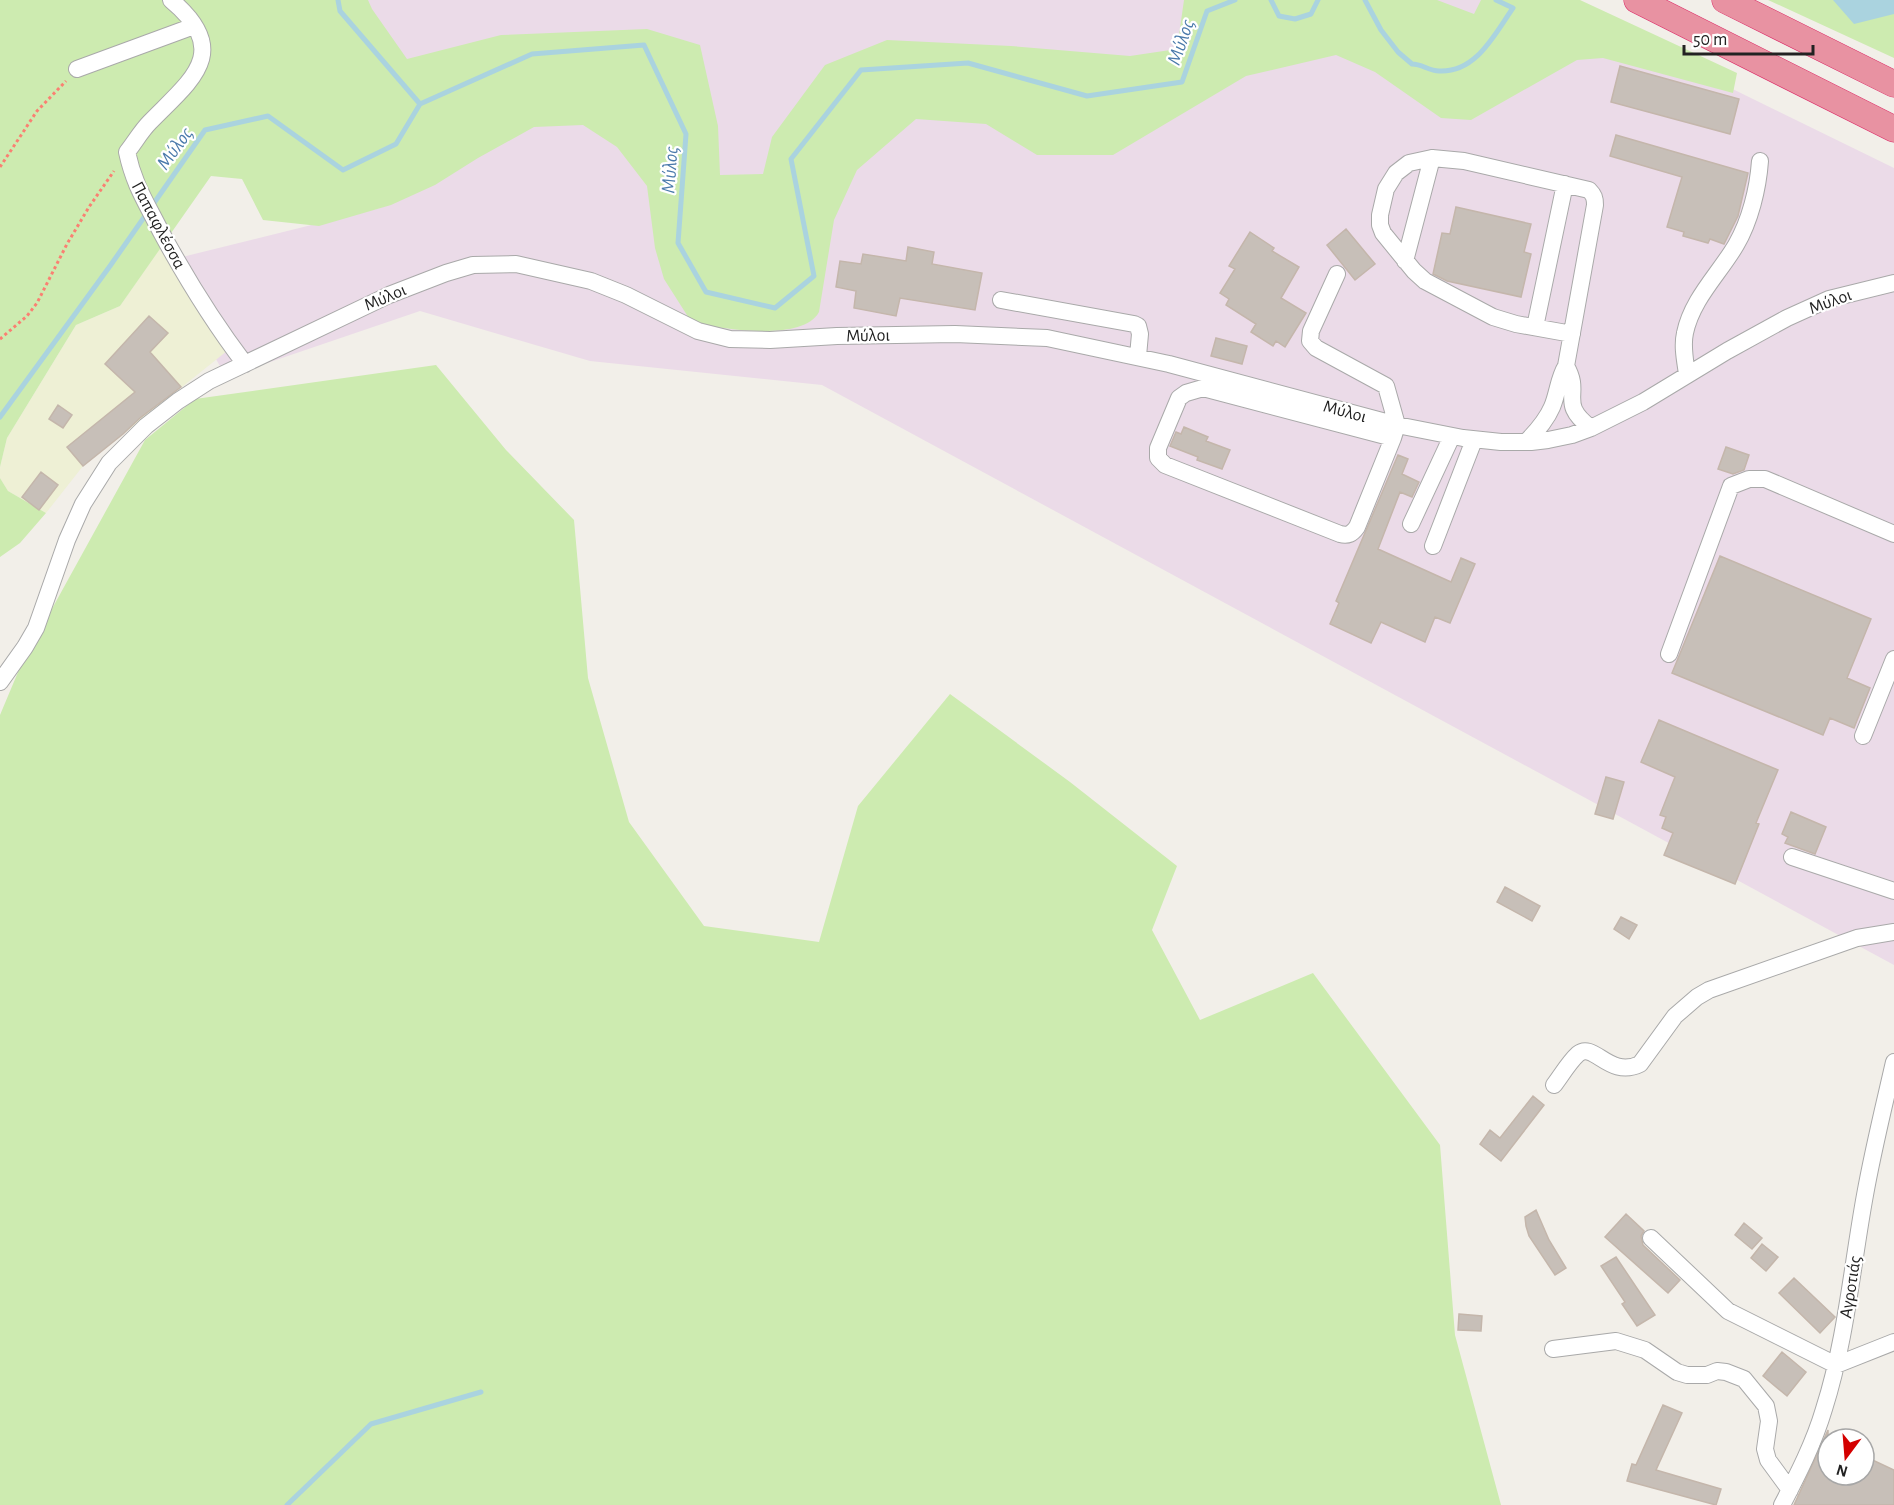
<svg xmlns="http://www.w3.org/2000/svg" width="1894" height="1505" viewBox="0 0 1894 1505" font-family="'Alegreya Sans',sans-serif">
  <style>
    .industrial { fill: #ebdbe8 }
    .farmland { fill: #eef0d5 }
    .grass { fill: #cdebb0 }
    .water { fill: #aad3df }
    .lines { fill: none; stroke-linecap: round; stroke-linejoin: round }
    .stream { stroke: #aad3df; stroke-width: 5 }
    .building { fill: #c7bfb8; stroke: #c4b6ab; stroke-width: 1.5 }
    .minor-casing { stroke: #a9a9a9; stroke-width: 18 }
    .highway-casing { stroke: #dc2a67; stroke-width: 27 }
    .path { stroke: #fa8072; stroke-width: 3; stroke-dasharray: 3 3; stroke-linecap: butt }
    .minor { stroke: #fff; stroke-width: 16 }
    .highway { stroke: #e892a2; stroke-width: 26 }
    .labels { text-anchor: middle; stroke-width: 4.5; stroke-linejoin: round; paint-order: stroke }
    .street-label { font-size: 18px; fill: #222; stroke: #fff }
    .water-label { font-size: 20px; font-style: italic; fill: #4a7aab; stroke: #fff }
  </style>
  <rect width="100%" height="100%" fill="#f2efe9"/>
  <path class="industrial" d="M 245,0 L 1551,0 L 1894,168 L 1894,965 L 822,385 L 590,361 L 420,311 L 226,377 L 162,262 L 380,208 Z"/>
  <path class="farmland" d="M 160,248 L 227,351 L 83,466 L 46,513 L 8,491 L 0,478 L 0,467 L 7,438 L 76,325 L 120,306 Z"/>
  <path class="grass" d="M 0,0 L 368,0 L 372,9 L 407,59 L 501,35 L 647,29 L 700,45 L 718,126 L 720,175 L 763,174 L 772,137 L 825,65 L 887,40 L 1011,46 L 1130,56 L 1177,49 L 1184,0 L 1437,0 L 1474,14 L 1481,0 L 1580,0 L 1737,73 L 1733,93 L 1603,58 L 1577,60 L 1471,120 L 1441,118 L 1375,72 L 1336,55 L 1246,76 L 1113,155 L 1037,155 L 986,124 L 916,119 L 857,170 L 834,220 L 819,312 C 802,343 720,328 692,323 L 664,279 L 655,248 L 647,186 L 617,147 L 583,125 L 534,127 L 478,158 L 435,185 L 391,205 L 319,226 L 263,220 L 242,179 L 211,176 L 120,306 L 76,325 L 7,438 L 0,467 Z
    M 1768,0 L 1894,0 L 1894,58 Z
    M 436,365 L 506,450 L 574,520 L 588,678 L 629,822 L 704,926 L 819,942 L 858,806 L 950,694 L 1070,782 L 1177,866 L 1152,930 L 1200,1020 L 1313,973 L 1440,1145 L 1455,1335 L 1501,1505 L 0,1505 L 0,715 L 21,665 L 145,440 L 195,399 Z
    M 0,478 L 8,491 L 46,513 L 20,543 L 0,557 Z"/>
  <path class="water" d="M 1833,0 L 1894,0 L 1894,14 L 1854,24 Z"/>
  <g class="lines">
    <path class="stream" d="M 338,0 L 340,11 L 420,104
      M 1271,0 L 1279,16 L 1295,19 L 1311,14 L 1318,0
      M 1365,0 L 1381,30 L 1398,52 L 1412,64 C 1422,64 1429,71 1439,71 C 1476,73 1494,35 1513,8 L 1496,0
      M 0,417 L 110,266 L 205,130 L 268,116 L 343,170 L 396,144 L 420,104 L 532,54 L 644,45 L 686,134 L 678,243 L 706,292 L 775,308 L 814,276 L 791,159 L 861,70 L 968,63 L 1087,96 L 1182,82 L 1207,11 L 1235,0
      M 287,1505 L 371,1424 L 481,1392"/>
  </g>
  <path class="building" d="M 1620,66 L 1739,99 L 1730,134 L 1611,102 Z
    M 1616,135 L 1748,173 L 1738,216 L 1724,244 L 1710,239 L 1708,243 L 1683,236 L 1684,232 L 1667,227 L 1682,177 L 1610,156 Z
    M 1456,207 L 1531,224 L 1524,252 L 1531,254 L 1521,297 L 1447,281 L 1433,274 L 1442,233 L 1450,234 Z
    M 1346,229 L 1375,264 L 1355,280 L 1327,245 Z
    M 1250,232 L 1274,248 L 1272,251 L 1299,267 L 1281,298 L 1306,313 L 1285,347 L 1276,341 L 1273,346 L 1251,332 L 1256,324 L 1226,305 L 1229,299 L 1220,293 L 1235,269 L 1229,266 Z
    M 908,247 L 934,252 L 932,264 L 982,273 L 975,310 L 900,298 L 896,316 L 854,308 L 856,291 L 836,287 L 840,261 L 861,264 L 863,254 L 906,261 Z
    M 149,316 L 168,333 L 150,352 L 181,387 L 140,418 L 123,434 L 83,466 L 67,447 L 135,392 L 105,364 Z
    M 1216,338 L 1247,346 L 1242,364 L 1211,356 Z
    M 58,405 L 72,415 L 63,428 L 49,419 Z
    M 1184,427 L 1208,437 L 1206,441 L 1230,450 L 1222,469 L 1197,460 L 1198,457 L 1170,446 L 1176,432 L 1181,434 Z
    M 1726,447 L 1749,455 L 1744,470 L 1733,474 L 1718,469 Z
    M 1398,455 L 1408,459 L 1402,474 L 1419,482 L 1412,497 L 1400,492 L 1378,549 L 1451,582 L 1461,558 L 1475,564 L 1450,623 L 1435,617 L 1425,642 L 1381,622 L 1371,643 L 1330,624 L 1339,603 L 1336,601 Z
    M 41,472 L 58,485 L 39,510 L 22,497 Z
    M 1720,556 L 1871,619 L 1847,678 L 1870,688 L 1854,728 L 1830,718 L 1823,735 L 1672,673 Z
    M 1659,720 L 1778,770 L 1756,823 L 1759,824 L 1735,884 L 1664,855 L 1673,833 L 1662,828 L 1666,817 L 1660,815 L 1675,777 L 1641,762 Z
    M 1606,777 L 1624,782 L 1613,819 L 1595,814 Z
    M 1791,812 L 1826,827 L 1815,854 L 1785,843 L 1788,837 L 1782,834 Z
    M 1505,887 L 1540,906 L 1532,921 L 1497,902 Z
    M 1621,917 L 1637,925 L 1629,939 L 1614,929 Z
    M 1533,1096 L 1544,1105 L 1501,1161 L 1480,1144 L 1490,1130 L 1500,1138 Z
    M 1536,1210 L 1549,1240 L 1566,1268 L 1555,1275 L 1529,1236 L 1526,1226 L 1525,1217 Z
    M 1626,1214 L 1644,1231 L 1641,1236 L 1643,1245 L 1680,1280 L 1668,1293 L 1605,1237 Z
    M 1744,1223 L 1762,1238 L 1752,1249 L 1735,1235 Z
    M 1762,1244 L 1778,1257 L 1766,1271 L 1751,1258 Z
    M 1616,1257 L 1655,1315 L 1637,1326 L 1622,1304 L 1625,1302 L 1601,1266 Z
    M 1794,1278 L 1835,1317 L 1820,1333 L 1779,1293 Z
    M 1459,1314 L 1482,1316 L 1481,1331 L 1458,1330 Z
    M 1782,1352 L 1806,1372 L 1787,1396 L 1763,1376 Z
    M 1663,1405 L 1682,1413 L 1656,1470 L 1721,1489 L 1716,1505 L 1627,1481 L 1632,1464 L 1636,1465 Z
    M 1828,1430 L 1828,1475 L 1864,1475 L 1864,1456 L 1894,1470 L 1894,1505 L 1794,1505 Z"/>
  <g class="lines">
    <g class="minor-casing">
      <path id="minor" d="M 171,0 C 233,52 191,80 150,122 C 141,131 135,142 127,152 C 134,185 146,202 161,232 C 186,278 213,322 245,364
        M 77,69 L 194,26
        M 1405,261 L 1432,158
        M 1337,274 L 1311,331 L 1310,341 L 1316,348 L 1386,386 L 1397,425 L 1393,438 L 1357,527 C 1352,534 1348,536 1340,534 L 1165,465 L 1158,458 L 1158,448 L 1179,398 L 1186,393 L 1203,388 L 1393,438
        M 1001,300 L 1134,324 L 1138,326 L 1140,334 L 1138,356
        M 1535,327 L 1565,184
        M 1566,366 C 1583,395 1557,402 1591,428
        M 1687,374 C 1685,360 1682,346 1685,333 C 1692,299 1719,274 1736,245 C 1750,221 1758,189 1760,161
        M 1526,442 C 1536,432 1546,421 1552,407 C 1558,393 1558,379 1566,366 L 1595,205 C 1595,198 1594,195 1589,190 L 1464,161 L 1432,158 L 1409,163 L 1396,173 L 1386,189 L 1380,215 L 1380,225 L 1383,233 L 1414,271 L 1425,281 L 1493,317 L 1516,324 L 1572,334
        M 1411,524 L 1452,436
        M 1433,546 L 1474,440
        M 1669,654 L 1731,486 L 1749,479 L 1765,479 L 1894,534
        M 0,682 L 25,647 L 36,628 L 67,540 L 83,504 L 109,463 L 146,426 L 178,401 L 209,381 L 389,295 L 446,273 L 473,265 L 516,264 L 591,281 L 626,295 L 698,331 L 730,339 L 770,340 L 837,336 L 955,334 L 1047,338 L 1169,364 L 1397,425 L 1463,438 L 1501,442 L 1531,442 L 1548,440 L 1572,435 L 1591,428 L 1643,402 L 1727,351 L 1787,318 L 1829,299 L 1894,283
        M 1863,736 L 1894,659
        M 1792,857 L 1894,891
        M 1554,1085 C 1561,1076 1569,1062 1578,1054 C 1594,1041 1609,1079 1640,1064 L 1675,1016 L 1697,997 L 1709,990 L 1857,938 L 1894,932
        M 1651,1238 L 1728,1311 L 1836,1365 L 1894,1342
        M 1553,1349 L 1616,1341 L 1645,1350 L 1677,1372 L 1687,1375 L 1707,1375 L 1717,1371 L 1726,1372 L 1744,1379 L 1766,1406 L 1769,1421 L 1765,1449 L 1768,1460 L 1790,1490
        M 1782,1505 C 1798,1474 1814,1443 1824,1409 C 1846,1340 1852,1266 1865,1195 C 1873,1150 1884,1106 1894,1062"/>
    </g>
    <g class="highway-casing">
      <path id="highway" d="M 1637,0 L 1894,129
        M 1725,0 L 1894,84"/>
    </g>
    <path class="path" d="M 0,167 L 37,111 L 66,81
      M 0,339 L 27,316 L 37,303 L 67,244 L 89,207 L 114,171"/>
    <use href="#minor" class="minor"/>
    <use href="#highway" class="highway"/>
  </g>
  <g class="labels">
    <g class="street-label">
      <text transform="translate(159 225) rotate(62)" y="6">Παπαφλέσσα</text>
      <text transform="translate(385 297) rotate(-23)" y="6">Μύλοι</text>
      <text transform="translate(1830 301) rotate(-20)" y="6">Μύλοι</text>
      <text transform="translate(868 335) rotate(-1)" y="6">Μύλοι</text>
      <text transform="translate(1345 411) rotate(15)" y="6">Μύλοι</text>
      <text transform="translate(1850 1287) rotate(-81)" y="6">Αγροτιάς</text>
    </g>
    <g class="water-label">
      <text transform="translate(1180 42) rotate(-71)" y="7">Μύλος</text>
      <text transform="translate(174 148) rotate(-54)" y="7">Μύλος</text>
      <text transform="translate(669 170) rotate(-86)" y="7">Μύλος</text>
    </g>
  </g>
  <g transform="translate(1846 1457) rotate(196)"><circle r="28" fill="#ffffff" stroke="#a7a7a7" stroke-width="1.5"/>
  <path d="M0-4.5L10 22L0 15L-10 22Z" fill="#d40000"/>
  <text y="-9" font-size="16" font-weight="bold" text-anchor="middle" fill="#222222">N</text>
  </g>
  <path d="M1684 45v9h129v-9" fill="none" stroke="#222222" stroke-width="3"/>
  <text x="1693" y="45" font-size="18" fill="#222222" stroke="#ffffff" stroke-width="4.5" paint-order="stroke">50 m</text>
</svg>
